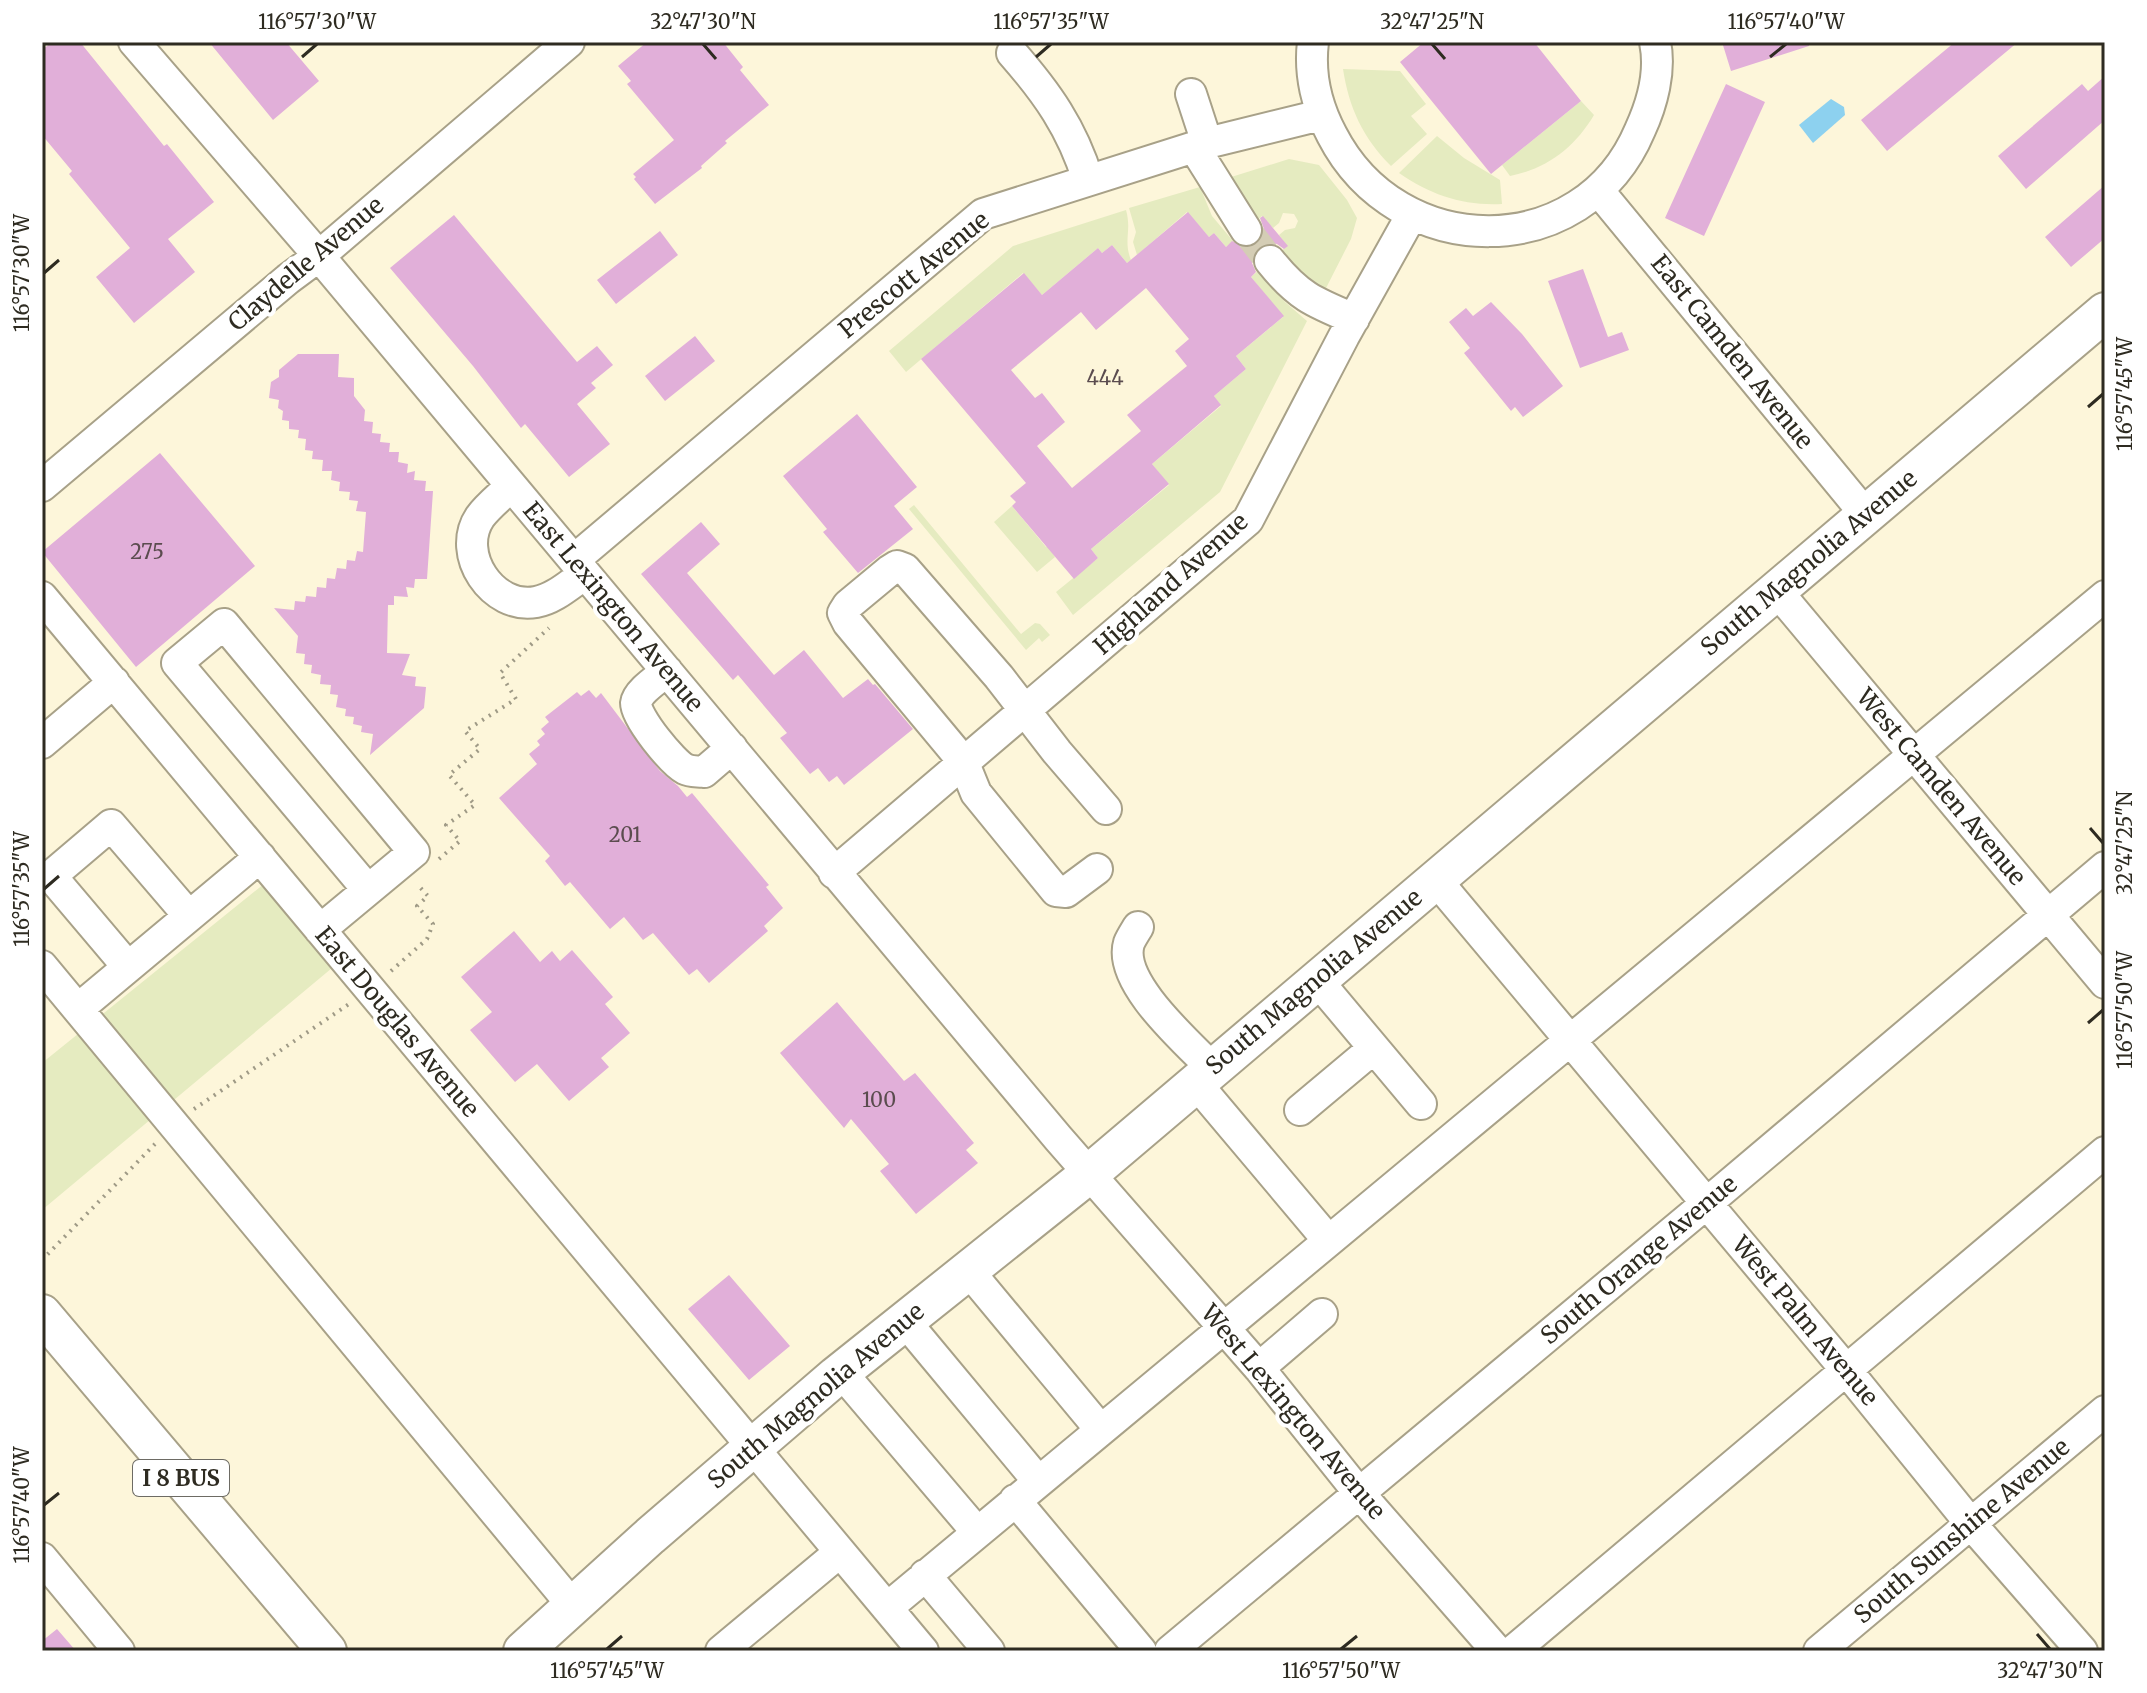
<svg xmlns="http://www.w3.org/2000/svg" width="2147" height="1693" viewBox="0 0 2147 1693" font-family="Merriweather,serif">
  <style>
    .green { fill: #e5ebc0 }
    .water { fill: #8dd1ef }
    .building { fill: #e1afd9; fill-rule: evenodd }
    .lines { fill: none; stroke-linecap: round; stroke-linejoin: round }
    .minor-tunnel { stroke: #d4cdb5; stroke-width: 30; stroke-dasharray: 30 15; stroke-linecap: butt }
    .minor-casing { stroke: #a8a188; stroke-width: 34 }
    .major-casing { stroke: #a8a188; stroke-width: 42 }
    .path { stroke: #9f9a86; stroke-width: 4; stroke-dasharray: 2 6; stroke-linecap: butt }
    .minor { stroke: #fff; stroke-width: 30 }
    .major { stroke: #fff; stroke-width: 38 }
    .ticks { fill: none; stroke: #2e2b21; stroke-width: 3 }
    .labels { text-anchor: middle; stroke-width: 8; stroke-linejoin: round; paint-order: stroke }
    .number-label { font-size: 20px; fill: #5b4c4f }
    .shield { fill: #fff; stroke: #6d6b64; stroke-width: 2 }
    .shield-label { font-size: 22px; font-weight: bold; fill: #2e2b21 }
    .street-label { font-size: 24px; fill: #2e2b21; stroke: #fff }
    .neatline { fill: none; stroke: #2e2b21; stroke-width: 3 }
    .ticks-label { font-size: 20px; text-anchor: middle; fill: #2e2b21 }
  </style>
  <rect width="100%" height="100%" fill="#fdf6da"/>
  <path class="green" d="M 1343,69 L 1400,71 L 1426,104 L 1411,116 L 1427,134 L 1391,166 C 1363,138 1349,108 1343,69 Z
    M 1581,101 L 1594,115 C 1575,147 1547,169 1510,176 L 1502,165 Z
    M 1437,136 L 1464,158 L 1500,180 L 1502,204 C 1463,206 1431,195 1399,173 Z
    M 1289,159 L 1319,165 L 1347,200 L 1357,218 L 1351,239 L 1324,292 L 1264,266 L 1287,246 L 1279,235 L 1285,230 L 1295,228 L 1298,221 L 1294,214 L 1283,213 L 1279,223 L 1273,228 L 1262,216 L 1239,235 L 1228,178 Z
    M 1200,187 L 1212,216 L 1233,241 L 1226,247 L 1214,233 L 1209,237 L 1187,212 L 1137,255 L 1133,242 L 1136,232 L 1129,208 Z
    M 1126,210 C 1132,231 1123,240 1131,260 L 1127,263 L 1112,245 L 1102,253 L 1098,248 L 1042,295 L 1023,273 L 906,372 L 889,351 L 1013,246 Z
    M 1258,271 L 1285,302 L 1307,321 L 1220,492 L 1073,615 L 1056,592 L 1098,558 L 1091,549 L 1169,485 L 1152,464 L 1221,406 L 1214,396 L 1246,369 L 1236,356 L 1283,317 L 1251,277 Z
    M 914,505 L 1021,634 L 1035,623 L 1040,624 L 1050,635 L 1042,642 L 1039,638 L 1026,650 L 909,509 Z
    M 1012,506 L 1046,547 L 1058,538 L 1052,552 L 1055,557 L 1037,572 L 994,522 Z
    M 275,875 L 344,958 L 42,1210 L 42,1063 Z"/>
  <path class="water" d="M 1831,99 L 1844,107 L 1845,115 L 1813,143 L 1799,125 Z"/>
  <path class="building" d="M 52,42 L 80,42 L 164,146 L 167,144 L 214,202 L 168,239 L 195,272 L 134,323 L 96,277 L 130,248 L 69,174 L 72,171 L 42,135 L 42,50 Z
    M 209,42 L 286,42 L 319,81 L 273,120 Z
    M 647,42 L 723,42 L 743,67 L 740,70 L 769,105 L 725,141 L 727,143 L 701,166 L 702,168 L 655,204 L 634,179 L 636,177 L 633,174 L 674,140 L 627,84 L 631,81 L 618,66 Z
    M 1424,42 L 1534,42 L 1581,101 L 1491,174 L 1400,62 Z
    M 1722,42 L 1809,42 L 1809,46 L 1731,71 Z
    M 1955,42 L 2018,42 L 1887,151 L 1861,120 Z
    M 2105,76 L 2105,120 L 2026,189 L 1998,156 L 2082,84 L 2088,91 Z
    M 1726,84 L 1765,102 L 1704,236 L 1665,218 Z
    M 2105,185 L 2105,238 L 2071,267 L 2045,237 Z
    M 1188,212 L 1209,237 L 1214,233 L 1226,247 L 1232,241 L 1246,248 L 1256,245 L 1262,238 L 1264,229 L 1260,218 L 1263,216 L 1288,246 L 1284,249 L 1277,244 L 1268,243 L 1258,248 L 1253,256 L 1252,263 L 1256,272 L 1251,277 L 1284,316 L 1236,356 L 1246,369 L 1214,396 L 1221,405 L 1152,464 L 1169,484 L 1091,549 L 1098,558 L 1074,579 L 1012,506 L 1016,502 L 1010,496 L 1026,483 L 921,359 L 1024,273 L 1042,295 L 1098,248 L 1102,253 L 1112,245 L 1127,263 ZM 1146,288 L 1189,339 L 1175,351 L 1187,366 L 1127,415 L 1141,431 L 1072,488 L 1037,446 L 1065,422 L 1042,393 L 1035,398 L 1011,370 L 1081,312 L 1096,330 Z
    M 454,215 L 577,362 L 597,346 L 613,365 L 591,383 L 596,388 L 577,404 L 610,444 L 569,477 L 525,424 L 521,428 L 473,366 L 390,268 Z
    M 660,231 L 678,255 L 616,304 L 597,280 Z
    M 1583,269 L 1608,337 L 1622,332 L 1629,350 L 1580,368 L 1548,281 Z
    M 1491,302 L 1522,334 L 1563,386 L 1523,417 L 1515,407 L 1511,411 L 1464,353 L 1470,348 L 1449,322 L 1466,308 L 1473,316 Z
    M 695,336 L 715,361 L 665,401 L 645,376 Z
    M 298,354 L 339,354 L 338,377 L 354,378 L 354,396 L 365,410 L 364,421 L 373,422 L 372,433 L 381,434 L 380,442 L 390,443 L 389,452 L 399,452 L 398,462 L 408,464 L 407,473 L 415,471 L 414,480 L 426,481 L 425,491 L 433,491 L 427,579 L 415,579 L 414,588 L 406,587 L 408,597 L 394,596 L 394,605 L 388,605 L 387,653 L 410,654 L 402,675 L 416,677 L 415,686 L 426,687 L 424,708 L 370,755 L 373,734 L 361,732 L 362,726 L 353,724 L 354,717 L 345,716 L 346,709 L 336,707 L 338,695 L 330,694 L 331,685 L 320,684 L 321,675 L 311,673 L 312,665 L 304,664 L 305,654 L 296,653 L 298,636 L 274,608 L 294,610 L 295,601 L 305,602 L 306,596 L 316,597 L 317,587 L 326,588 L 327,578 L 335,579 L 337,568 L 346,569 L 347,560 L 355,561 L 357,551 L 363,552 L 366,512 L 356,511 L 358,501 L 349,500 L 350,492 L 339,491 L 340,482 L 331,480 L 332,471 L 322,471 L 323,460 L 312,459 L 313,451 L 305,450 L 306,439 L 298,438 L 299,430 L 289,429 L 289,421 L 282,420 L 283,411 L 278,408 L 279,400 L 269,398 L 271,382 L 279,377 L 279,370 Z
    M 857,414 L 917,487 L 894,506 L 913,529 L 858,573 L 823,532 L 827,529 L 783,476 Z
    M 160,453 L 255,566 L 136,667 L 42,552 Z
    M 701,522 L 720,544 L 687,573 L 774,675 L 804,650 L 843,698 L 868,679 L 873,685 L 875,684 L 913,729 L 844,785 L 837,776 L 829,782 L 818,768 L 810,774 L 780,738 L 787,733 L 738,675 L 733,680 L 641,574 Z
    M 589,690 L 596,698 L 601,693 L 660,771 L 678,786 L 687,797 L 692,793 L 769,885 L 766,887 L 783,908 L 764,926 L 768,931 L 709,983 L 697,969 L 689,975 L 653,933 L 643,940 L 624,917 L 610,929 L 570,882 L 565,886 L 545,861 L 550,856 L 499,798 L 537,764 L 529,754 L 540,745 L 537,741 L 545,734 L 541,729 L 549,722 L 545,717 L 577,692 L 581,696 Z
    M 514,931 L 540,962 L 552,951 L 560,961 L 572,950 L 613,997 L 605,1004 L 630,1033 L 601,1058 L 609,1067 L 569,1101 L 537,1064 L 515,1082 L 470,1030 L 492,1012 L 461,977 Z
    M 837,1002 L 904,1081 L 915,1073 L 974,1143 L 966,1150 L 978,1163 L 916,1214 L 880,1171 L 889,1164 L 851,1119 L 844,1128 L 780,1053 Z
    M 729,1275 L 790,1346 L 749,1380 L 688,1309 Z
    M 57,1629 L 76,1651 L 42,1651 L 42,1641 Z"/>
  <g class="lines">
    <path class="minor-tunnel" d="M 1246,230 L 1270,261"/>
    <g class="minor-casing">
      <path id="minor" d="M 134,42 L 319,256 L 1058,1138 L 1259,1368 L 1359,1493 L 1497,1651
        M 1313,42 C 1309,74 1317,107 1332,135 C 1398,263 1583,265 1640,130 C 1652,104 1661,71 1655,42
        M 1012,53 C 1047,93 1072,128 1088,180
        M 1191,94 L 1207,143
        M 1194,147 L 1246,230
        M 1598,190 L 1866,515
        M 1270,261 C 1298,296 1313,302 1354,319
        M 42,486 L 288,279 L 319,256 L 569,42
        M 511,486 C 501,496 488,506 480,517 C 455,554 493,610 536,602 C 554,599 570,584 585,574
        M 574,560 L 983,214 L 1207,143 L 1321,115
        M 1776,590 L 2105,983
        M 42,597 L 923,1651
        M 667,671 C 659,678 637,692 636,703 C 635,717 673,763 685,769 C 691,772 697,771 704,772 L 732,748
        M 42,743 L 114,682
        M 1097,869 L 1066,892 L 1056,891 L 976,793 L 963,761 L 848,623 L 843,613 L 848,605 L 889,571 L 897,566 L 905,569 L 999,677 L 1057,752 L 1106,809
        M 834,873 L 1248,520 L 1344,336 L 1411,216
        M 1436,880 L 1847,1371 L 1971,1524 L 2082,1651
        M 1138,927 C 1135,932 1131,938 1129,943 C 1117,982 1187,1042 1212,1068
        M 320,930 L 414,852 L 224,624 L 177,663 L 368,890
        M 42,966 L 573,1606
        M 128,967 L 51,876 L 111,825 L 189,916
        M 1317,980 L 1421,1104
        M 78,1009 L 260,857
        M 1195,1082 L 1328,1240
        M 1300,1110 L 1374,1048
        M 967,1269 L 1100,1429
        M 904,1320 L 1038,1481
        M 1259,1368 L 1322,1314
        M 841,1372 L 977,1532
        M 1015,1500 L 1141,1651
        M 42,1558 L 119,1651
        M 925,1575 L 989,1651
        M 887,1608 L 2105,596
        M 721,1651 L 840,1552
        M 1170,1651 L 1707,1203 L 2105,867
        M 1513,1651 L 2105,1152
        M 1819,1651 L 2105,1411"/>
    </g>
    <g class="major-casing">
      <path id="major" d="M 42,1314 L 327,1651
        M 523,1651 L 650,1536 L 836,1376 L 1089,1174 L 2105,312"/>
    </g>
    <path class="path" d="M 439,859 L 460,841 L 446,825 L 475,805 L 449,775 L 480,749 L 465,731 L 516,699 L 500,673 L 549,628
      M 391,971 L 427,939 L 433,924 L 417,906 L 428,896 L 417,884
      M 194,1109 L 349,1004
      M 42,1260 L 155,1144"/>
    <use href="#minor" class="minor"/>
    <use href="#major" class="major"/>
  </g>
  <path class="ticks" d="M 703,44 L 716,59M 1432,44 L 1445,59M 302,57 L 317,44M 1036,57 L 1051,44M 1770,57 L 1786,44M 44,273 L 59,260M 2088,407 L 2103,394M 2090,828 L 2103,843M 44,889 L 59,876M 2088,1023 L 2103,1010M 44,1505 L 59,1493M 2037,1634 L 2050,1649M 607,1649 L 622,1636M 1341,1649 L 1357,1636"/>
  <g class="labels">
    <g class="number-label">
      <text x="1105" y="385">444</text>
      <text x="147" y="559">275</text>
      <text x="625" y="842">201</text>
      <text x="879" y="1107">100</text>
    </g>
    <rect class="shield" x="133" y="1460" width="96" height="36" rx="6"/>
    <g class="shield-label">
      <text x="181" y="1486">I 8 BUS</text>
    </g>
    <g class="street-label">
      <text transform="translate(306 264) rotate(-40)" y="8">Claydelle Avenue</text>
      <text transform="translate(914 275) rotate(-39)" y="8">Prescott Avenue</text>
      <text transform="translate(1732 352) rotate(51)" y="8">East Camden Avenue</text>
      <text transform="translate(1809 563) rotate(-40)" y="8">South Magnolia Avenue</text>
      <text transform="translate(1171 584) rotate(-42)" y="8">Highland Avenue</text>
      <text transform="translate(613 607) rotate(50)" y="8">East Lexington Avenue</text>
      <text transform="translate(1941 787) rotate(50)" y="8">West Camden Avenue</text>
      <text transform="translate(1314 982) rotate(-40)" y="8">South Magnolia Avenue</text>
      <text transform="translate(397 1022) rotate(50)" y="8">East Douglas Avenue</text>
      <text transform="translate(1639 1260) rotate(-40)" y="8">South Orange Avenue</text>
      <text transform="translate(1805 1321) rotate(50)" y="8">West Palm Avenue</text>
      <text transform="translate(816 1396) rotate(-40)" y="8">South Magnolia Avenue</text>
      <text transform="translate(1293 1412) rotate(50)" y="8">West Lexington Avenue</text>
      <text transform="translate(1962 1531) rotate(-40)" y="8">South Sunshine Avenue</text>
    </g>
  </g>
  <rect width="2147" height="1693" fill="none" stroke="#ffffff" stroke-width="88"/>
  <rect x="44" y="44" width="2059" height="1605" class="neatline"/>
  <g class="ticks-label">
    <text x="317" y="29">116°57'30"W</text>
    <text x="703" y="29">32°47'30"N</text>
    <text x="1051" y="29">116°57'35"W</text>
    <text x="1432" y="29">32°47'25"N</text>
    <text x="1786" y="29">116°57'40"W</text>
    <text transform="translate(22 273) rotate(-90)" y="7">116°57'30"W</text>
    <text transform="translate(2125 394) rotate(-90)" y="7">116°57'45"W</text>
    <text transform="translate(2125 843) rotate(-90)" y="7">32°47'25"N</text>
    <text transform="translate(22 889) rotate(-90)" y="7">116°57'35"W</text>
    <text transform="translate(2125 1010) rotate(-90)" y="7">116°57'50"W</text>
    <text transform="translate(22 1505) rotate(-90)" y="7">116°57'40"W</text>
    <text x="607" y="1678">116°57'45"W</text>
    <text x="1341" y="1678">116°57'50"W</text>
    <text x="2050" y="1678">32°47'30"N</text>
  </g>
</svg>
